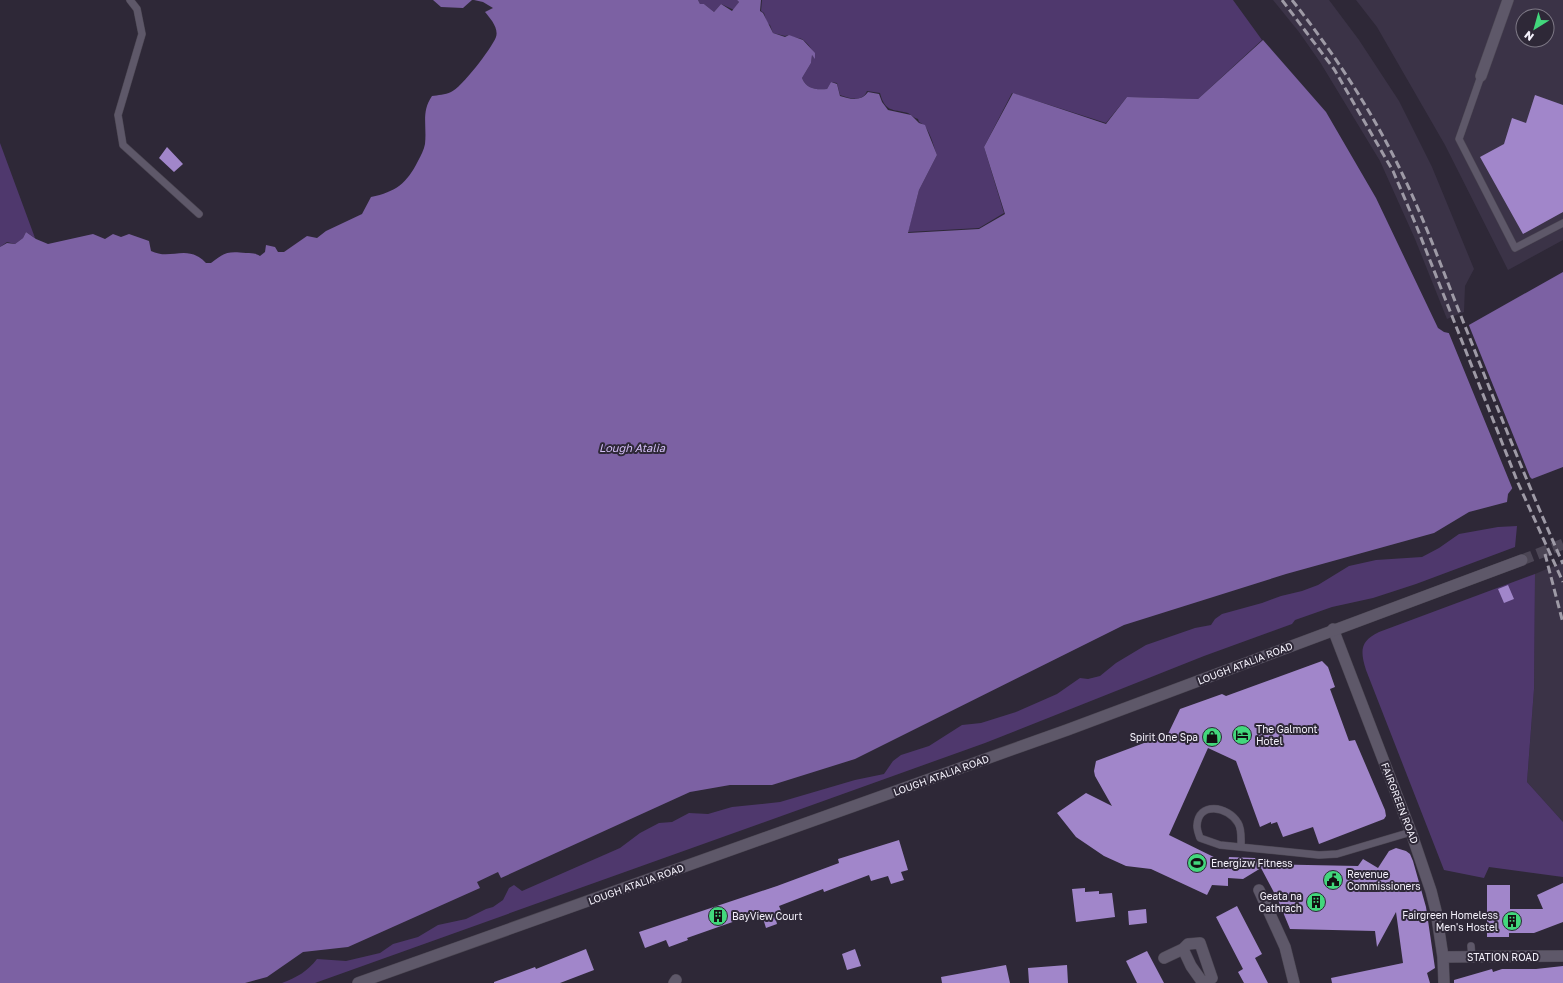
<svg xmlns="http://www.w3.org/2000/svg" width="1563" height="983" viewBox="0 0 1563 983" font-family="'Golos Text',sans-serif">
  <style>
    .built { fill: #3b3347; fill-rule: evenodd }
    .green { fill: #4f386d }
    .water { fill: #7c61a3 }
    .pier { fill: #2e2837 }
    .building { fill: #a186ca }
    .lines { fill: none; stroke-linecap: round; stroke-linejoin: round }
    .tertiary-tunnel { stroke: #4c4655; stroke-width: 11; stroke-dasharray: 11 5.5; stroke-linecap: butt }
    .service-casing { stroke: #4c4753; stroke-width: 8 }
    .minor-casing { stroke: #4c4753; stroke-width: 12 }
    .tertiary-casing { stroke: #4c4753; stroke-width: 12 }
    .service { stroke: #5e5869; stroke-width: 7 }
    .minor { stroke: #5e5869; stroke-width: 11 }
    .tertiary { stroke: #5e5869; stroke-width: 11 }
    .rail { stroke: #9e9aa6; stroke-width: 3; stroke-dasharray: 8 4; stroke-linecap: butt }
    .labels { text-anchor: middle; stroke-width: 4; stroke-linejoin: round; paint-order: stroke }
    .street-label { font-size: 10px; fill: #f5f2fc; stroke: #2e2837 }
    .poi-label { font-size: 10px; fill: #f5f2fc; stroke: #2e2837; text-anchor: start }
    .water-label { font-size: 11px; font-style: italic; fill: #d2bdf4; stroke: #2e2837 }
  </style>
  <rect width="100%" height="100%" fill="#2e2837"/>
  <path class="built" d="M 1273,0 L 1329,0 L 1359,40 L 1399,101 L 1432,167 L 1474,269 L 1465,286 L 1464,312 L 1447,319 L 1415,239 L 1380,161 L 1320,62 L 1299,32 Z
    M 1356,0 L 1563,0 L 1563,240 L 1508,270 L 1445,145 L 1377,27 ZM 1523,16 L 1547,16 L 1547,40 L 1523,40 Z
    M 1563,562 L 1563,822 L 1527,782 L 1534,689 L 1535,574 Z"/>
  <path class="green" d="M 698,0 L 737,0 L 739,2 L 734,10 L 721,4 L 714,12 L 704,4 L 700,4 Z
    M 762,0 L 1233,0 L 1262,40 L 1198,99 L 1127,97 L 1106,123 L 1012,93 L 984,147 L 1004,213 L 979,228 L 908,232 L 919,190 L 937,155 C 933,145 930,127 919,122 L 918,119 C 914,118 912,115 908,113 C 892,109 885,112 880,93 L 867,91 C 862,103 849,98 840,95 L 837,83 L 831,82 L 827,89 C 816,90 806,89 802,78 L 811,63 L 812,55 L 815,58 C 815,52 807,42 802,39 C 797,37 793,38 789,35 L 785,36 L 773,33 L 770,25 L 767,23 L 764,13 L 761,11 Z
    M 0,143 L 35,238 L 26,232 L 23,238 L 15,244 L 7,242 L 0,247 Z
    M 1517,526 L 1515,547 L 1416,584 L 1373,598 L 1332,607 L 1295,620 L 1292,624 L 1204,656 L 985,743 L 315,983 L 282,983 C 296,978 308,971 317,959 L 346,961 L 380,953 L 393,944 L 418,937 L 438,925 L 466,919 L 486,909 L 493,907 L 503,900 L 509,888 L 514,885 L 522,891 L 620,848 L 640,833 L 659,823 L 672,822 L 689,813 L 708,814 L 732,807 L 780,802 L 855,780 L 884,774 L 893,761 L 901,755 L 929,746 L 962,725 L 981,723 L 1016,712 L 1057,694 L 1080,678 L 1088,679 L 1100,676 L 1116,663 L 1146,645 L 1195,628 L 1211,625 L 1215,619 L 1222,614 L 1262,603 L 1281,596 L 1302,591 L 1318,585 L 1349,566 L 1376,560 L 1422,557 L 1439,548 L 1459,534 L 1498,527 Z
    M 1535,574 L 1534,689 L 1527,782 L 1563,822 L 1563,877 L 1489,867 L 1484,878 L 1444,870 L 1366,670 C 1360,651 1360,641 1379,632 Z"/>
  <path class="water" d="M 433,0 L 472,0 L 463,8 L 441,7 Z
    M 474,0 L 698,0 L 700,4 L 704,4 L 714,12 L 721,4 L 732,11 L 739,2 L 737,0 L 761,0 L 760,11 L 763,13 L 773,33 L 785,37 L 789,35 L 803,40 L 815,53 L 815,59 L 812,55 L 811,63 L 802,78 C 806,89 816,90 827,89 L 831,82 L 837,84 L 840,96 C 850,99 861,102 868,92 L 879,94 L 882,102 L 888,110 L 911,115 L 919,123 L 925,125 L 937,155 L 919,190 L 908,233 L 979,229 L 1005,214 L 984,147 L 1013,93 L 1106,124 L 1127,97 L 1198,99 L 1263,40 L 1326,112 L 1376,198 L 1438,328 L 1444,332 L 1453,334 L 1563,272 L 1563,467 L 1514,486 L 1508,494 L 1507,502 L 1469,512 L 1434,533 L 1286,574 L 1124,625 L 855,759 L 772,785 L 730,785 L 690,792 L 501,878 L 498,872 L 477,882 L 480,888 L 348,947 L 303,952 L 267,977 L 245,983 L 0,983 L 0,247 L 7,243 L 15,244 L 23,238 L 26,232 L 36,239 L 48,244 L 93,234 L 105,239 L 113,234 L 121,237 L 129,234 L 149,241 L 151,251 C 171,261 187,243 206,263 L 211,263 C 225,252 228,251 246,253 C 252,253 255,253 260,256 L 265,252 L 266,245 L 275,247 L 278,252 L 284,252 L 307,236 L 317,238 L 326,231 L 362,214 L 371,197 C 396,192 407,183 418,161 C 421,155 424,150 425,144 C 427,125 421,112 432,96 C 438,95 445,95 451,92 C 461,88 492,48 496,37 C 499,28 490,18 485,12 L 493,8 L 483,2 Z"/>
  <path class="pier" d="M 1468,323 L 1530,477 L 1534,481 L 1513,490 L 1448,331 L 1452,332 Z"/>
  <path class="building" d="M 1535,95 L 1563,105 L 1563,212 L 1523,234 L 1480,157 L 1504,144 L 1512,118 L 1526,123 Z
    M 167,147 L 183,164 L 174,172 L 159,158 Z
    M 1508,585 L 1514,599 L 1504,603 L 1498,589 Z
    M 1322,661 L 1328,667 L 1335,687 L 1330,689 L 1349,741 L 1355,740 L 1385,810 L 1386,816 L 1384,819 L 1319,844 L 1313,827 L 1283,837 L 1277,822 L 1271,824 L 1271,822 L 1260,827 L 1236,761 L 1208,748 L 1169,835 L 1228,864 L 1229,857 L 1255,858 L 1258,864 L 1358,866 L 1363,859 L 1378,868 L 1389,851 L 1396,848 L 1406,851 L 1410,854 L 1413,861 L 1426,907 L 1435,968 L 1427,973 L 1430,983 L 1332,983 L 1331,978 L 1403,963 L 1396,912 L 1377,947 L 1375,931 L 1290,929 L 1278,900 L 1261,868 L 1243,879 L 1228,878 L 1228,886 L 1212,885 L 1207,895 L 1151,869 L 1126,866 L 1104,856 L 1076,837 L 1057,813 L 1086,793 L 1112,806 L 1095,776 L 1094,771 L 1096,761 L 1168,734 L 1180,709 L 1222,694 L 1226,696 Z
    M 899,840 L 908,870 L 901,872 L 904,880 L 891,884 L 888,876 L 871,881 L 869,875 L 824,892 L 823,889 L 779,906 L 784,918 L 776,920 L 777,924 L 766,928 L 761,912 L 687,938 L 688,940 L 669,947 L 666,940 L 645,948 L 639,932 L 777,886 L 839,863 L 838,859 Z
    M 1563,883 L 1563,922 L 1534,933 L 1509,933 L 1509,937 L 1487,937 L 1487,885 L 1510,885 L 1510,909 L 1543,909 L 1537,895 Z
    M 1085,888 L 1085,892 L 1099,891 L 1099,894 L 1112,893 L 1115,917 L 1076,922 L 1072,889 Z
    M 1237,906 L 1262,954 L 1255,958 L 1268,983 L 1244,983 L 1238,972 L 1243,969 L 1216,917 Z
    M 1146,909 L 1147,923 L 1129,925 L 1128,911 Z
    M 586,949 L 594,970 L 560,983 L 494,983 L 494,982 L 535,967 L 536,969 Z
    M 855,949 L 861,966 L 847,970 L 842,954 Z
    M 1147,951 L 1164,983 L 1137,983 L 1126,961 Z
    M 1006,965 L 1010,983 L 942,983 L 941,977 Z
    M 1067,965 L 1068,983 L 1029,983 L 1028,968 Z
    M 1563,966 L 1563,983 L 1454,983 L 1454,980 L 1492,969 L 1493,972 L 1502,969 L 1536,969 Z"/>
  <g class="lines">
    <path class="tertiary-tunnel" d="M 1522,560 L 1563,544"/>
    <g class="service-casing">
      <path id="service" d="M 130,0 L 137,9 L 142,34 L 118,115 L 123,145 L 199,214
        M 1481,76 L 1459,139 L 1515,248 L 1563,223
        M 1241,847 C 1241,840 1242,829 1238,823 C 1228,806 1198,801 1197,826 C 1197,830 1199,835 1200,838 L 1220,845 L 1319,855 L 1337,854 L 1411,832
        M 1471,946 L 1472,958"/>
    </g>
    <g class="minor-casing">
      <path id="minor" d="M 1481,76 L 1508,0
        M 1333,629 L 1411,832 L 1431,891 L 1436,911 L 1443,957 L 1444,983
        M 1259,890 L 1285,947 L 1294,983
        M 1443,957 L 1563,956
        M 1164,958 L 1183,949
        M 674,983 L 676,980
        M 1203,983 L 1191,966 L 1183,949 L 1188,944 L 1200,943 L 1212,978 L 1205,983"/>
    </g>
    <g class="tertiary-casing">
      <path id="tertiary" d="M 358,983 L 1067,730 L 1522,560"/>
    </g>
    <use href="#service" class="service"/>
    <use href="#minor" class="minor"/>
    <use href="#tertiary" class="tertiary"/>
    <path class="rail" d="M 1282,0 L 1334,69 L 1393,171 L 1416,225 L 1518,483 L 1563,582
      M 1292,0 C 1333,52 1370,108 1399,167 C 1426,222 1446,280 1469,336 C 1499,413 1530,489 1563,564
      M 1545,554 L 1563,623"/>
  </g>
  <defs>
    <g id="hotel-disc" transform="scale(1)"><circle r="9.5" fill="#42d77c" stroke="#2e2837"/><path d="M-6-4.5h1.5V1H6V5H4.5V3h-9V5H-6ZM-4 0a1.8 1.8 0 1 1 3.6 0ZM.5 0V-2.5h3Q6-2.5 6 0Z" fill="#111"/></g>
    <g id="shop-disc" transform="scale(1)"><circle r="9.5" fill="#42d77c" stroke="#2e2837"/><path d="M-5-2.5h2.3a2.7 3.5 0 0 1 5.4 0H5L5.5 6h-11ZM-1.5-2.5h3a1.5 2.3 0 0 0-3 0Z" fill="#111"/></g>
    <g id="stadium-disc" transform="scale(1)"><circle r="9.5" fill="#42d77c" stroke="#2e2837"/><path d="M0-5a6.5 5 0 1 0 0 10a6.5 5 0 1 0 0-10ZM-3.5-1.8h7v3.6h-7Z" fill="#111"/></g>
    <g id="civic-disc" transform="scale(1)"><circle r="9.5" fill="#42d77c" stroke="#2e2837"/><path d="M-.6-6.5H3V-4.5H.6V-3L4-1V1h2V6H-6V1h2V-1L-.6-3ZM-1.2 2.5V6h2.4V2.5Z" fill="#111"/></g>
    <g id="building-disc" transform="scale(1)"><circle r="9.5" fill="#42d77c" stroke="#2e2837"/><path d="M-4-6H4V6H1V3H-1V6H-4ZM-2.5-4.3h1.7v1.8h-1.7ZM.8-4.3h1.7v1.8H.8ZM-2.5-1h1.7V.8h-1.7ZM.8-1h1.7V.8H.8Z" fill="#111"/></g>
  </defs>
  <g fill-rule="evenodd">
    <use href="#hotel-disc" x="1242" y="735"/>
    <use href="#shop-disc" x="1212" y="737"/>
    <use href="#stadium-disc" x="1197" y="863"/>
    <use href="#civic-disc" x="1333" y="880"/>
    <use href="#building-disc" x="1316" y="902"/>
    <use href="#building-disc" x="718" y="916"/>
    <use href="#building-disc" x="1512" y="921"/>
  </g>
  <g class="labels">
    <g class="street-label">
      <text transform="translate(1245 663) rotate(-21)" y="4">LOUGH ATALIA ROAD</text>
      <text transform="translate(941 775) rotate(-20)" y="4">LOUGH ATALIA ROAD</text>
      <text transform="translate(1400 803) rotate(69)" y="4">FAIRGREEN ROAD</text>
      <text transform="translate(636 884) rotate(-20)" y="4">LOUGH ATALIA ROAD</text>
      <text x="1503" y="961">STATION ROAD</text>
    </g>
    <g class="poi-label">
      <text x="1256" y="733">The Galmont<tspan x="1256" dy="12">Hotel</tspan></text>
      <text x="1198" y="741" text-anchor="end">Spirit One Spa</text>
      <text x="1211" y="867">Energizw Fitness</text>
      <text x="1347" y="878">Revenue<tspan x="1347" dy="12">Commissioners</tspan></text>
      <text x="1302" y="900" text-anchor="end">Geata na<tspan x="1302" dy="12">Cathrach</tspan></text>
      <text x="1498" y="919" text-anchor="end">Fairgreen Homeless<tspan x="1498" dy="12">Men's Hostel</tspan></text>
      <text x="732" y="920">BayView Court</text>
    </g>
    <g class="water-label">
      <text x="632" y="452">Lough Atalia</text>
    </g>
  </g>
  <g transform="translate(1535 28) rotate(217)"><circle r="19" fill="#2e2837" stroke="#7e7986"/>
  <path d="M0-3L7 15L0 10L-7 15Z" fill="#42d77c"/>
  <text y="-6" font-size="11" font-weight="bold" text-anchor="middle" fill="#f5f2fc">N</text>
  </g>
</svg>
